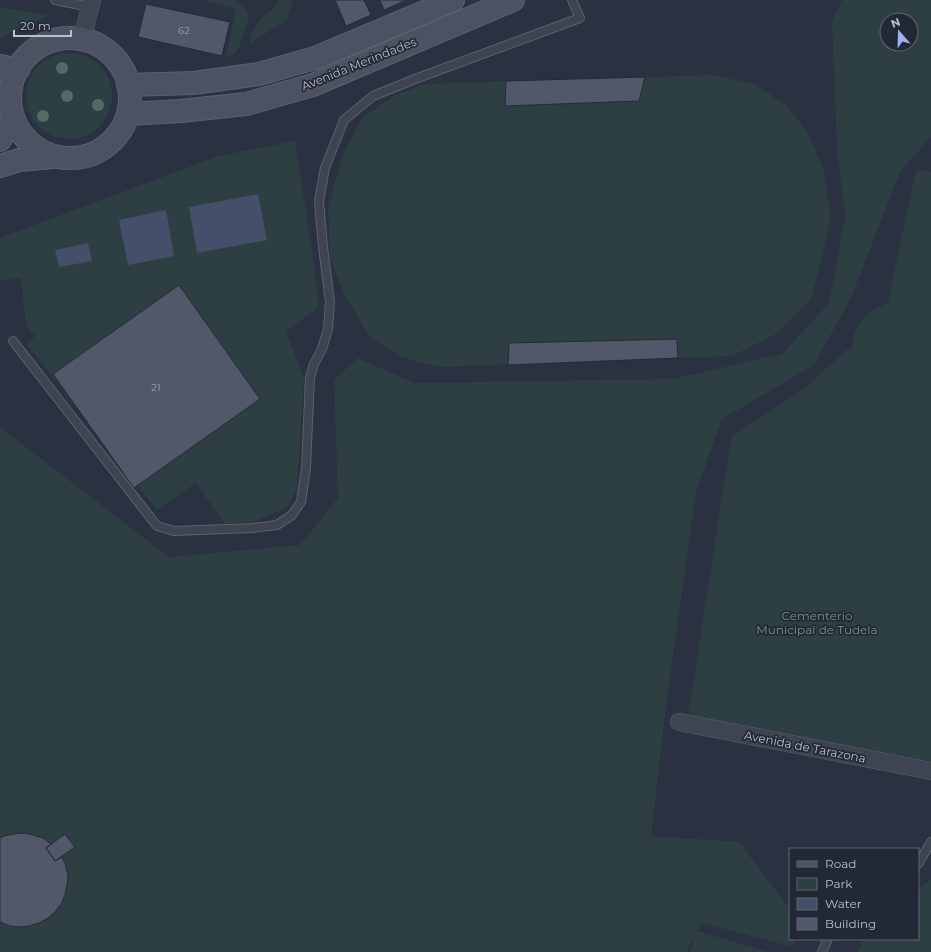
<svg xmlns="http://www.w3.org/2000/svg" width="931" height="952" viewBox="0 0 931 952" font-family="Montserrat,sans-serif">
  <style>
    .green { fill: #2d3f43; fill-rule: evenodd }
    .water { fill: #444f6a }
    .building { fill: #515869; stroke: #252a38 }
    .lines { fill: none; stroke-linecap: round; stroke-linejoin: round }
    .lane-casing { stroke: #5c616e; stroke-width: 10 }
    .street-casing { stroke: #5c616e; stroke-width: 18 }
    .secondary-casing { stroke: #5c616e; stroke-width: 24 }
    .lane { stroke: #3e4451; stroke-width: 8 }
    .street { stroke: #3e4451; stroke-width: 17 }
    .secondary { stroke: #4d5263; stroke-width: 22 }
    .tree { fill: #536a65 }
    .labels { text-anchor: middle; stroke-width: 3.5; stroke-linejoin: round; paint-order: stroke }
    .number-label { font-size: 10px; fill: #a0a5b2 }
    .street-label { font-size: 12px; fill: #bbbfcb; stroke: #232836 }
    .park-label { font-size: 12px; fill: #759982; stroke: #232836 }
  </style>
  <rect width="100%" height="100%" fill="#2a3141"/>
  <path class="green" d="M 202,0 L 236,0 C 240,5 249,10 249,18 C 249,20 239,49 237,51 C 234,54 230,56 226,57 L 236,9 Z
    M 279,0 L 293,0 L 287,20 L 249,44 C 250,30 259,20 269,12 C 273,8 277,6 279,0 Z
    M 842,0 L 931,0 L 931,137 L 900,172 L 851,298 L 814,365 L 722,419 L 696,492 L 667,698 L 651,836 L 739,842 L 790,909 L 790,939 L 795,939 L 793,947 L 702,923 L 697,931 L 769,952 L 690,952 L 695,936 L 686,952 L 0,952 L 0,427 L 169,557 L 300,545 L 338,498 L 334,380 L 358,358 L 414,383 L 672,379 L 782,354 L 829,303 L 845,217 L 837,148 L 832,21 ZM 887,20 L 911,20 L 911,44 L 887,44 Z
    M 0,7 L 49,15 C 42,19 33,21 25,24 C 16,28 9,35 0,38 Z
    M26 96a43 43 0 1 1 86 0a43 43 0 1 1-86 0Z
    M 713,75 L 754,84 L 786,105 L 807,131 L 823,168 L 831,217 L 822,258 L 811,299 L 778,333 L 732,356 L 439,367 L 401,357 L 369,336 L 345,296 L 330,257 L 328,209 L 342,157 L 362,118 L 396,95 L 425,84 Z
    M 295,141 L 315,271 L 319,307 L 286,331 L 304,378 L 297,487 L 287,507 L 254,522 L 224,523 L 196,483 L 157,510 L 27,344 L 35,336 L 26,325 L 21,278 L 0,281 L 0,238 L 218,156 Z
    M 916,170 L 931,172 L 931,761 L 688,718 L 731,437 L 805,388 L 845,351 L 852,348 L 854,331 L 868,313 L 888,302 Z
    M 931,879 L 931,952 L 858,952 L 864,939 L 918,939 L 918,890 Z"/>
  <path class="water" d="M 258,194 L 267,240 L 197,253 L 189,207 Z
    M 166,210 L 174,256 L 128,265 L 119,220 Z
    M 88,243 L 92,261 L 59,267 L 55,250 Z"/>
  <path class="building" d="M 335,0 L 364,0 L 371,15 L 346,26 Z
    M 380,0 L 407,0 L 384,10 Z
    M 146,4 L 230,22 L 222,56 L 138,37 Z
    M 645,77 L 639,101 L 505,106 L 506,81 Z
    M 179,285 L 260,399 L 134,488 L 53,374 Z
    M 677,339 L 678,358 L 508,365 L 509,343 Z
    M 24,833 L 33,835 L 43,838 L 51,844 L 46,848 L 55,861 L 62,857 L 66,866 L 68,876 L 67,885 L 65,895 L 61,904 L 55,912 L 48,918 L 39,923 L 29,926 L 20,927 L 10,926 L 0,922 L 0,838 L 4,836 L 14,834 Z
    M 65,834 L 75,847 L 55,861 L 46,848 Z"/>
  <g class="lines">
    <g class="lane-casing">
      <path id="lane" d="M 55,0 L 90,7
        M 13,341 L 157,526 L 174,531 L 252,528 L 277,525 L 292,515 L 301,502 L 306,468 L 310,378 L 314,364 L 322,349 L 328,329 L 330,302 L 323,247 L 319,201 L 325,168 L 344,120 L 373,96 L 415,79 L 580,18 L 572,0
        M 918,864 L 931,842
        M 822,952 L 828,939"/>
    </g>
    <g class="street-casing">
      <path id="street" d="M 82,39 L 92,0
        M 679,722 L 931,771"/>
    </g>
    <g class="secondary-casing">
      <path id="secondary" d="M10 98a60 60 0 1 1 120 0a60 60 0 1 1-120 0Z
        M 0,66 L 18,70
        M 128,85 L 194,83 L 259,74 L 315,58 L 453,0
        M 128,114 L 181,111 L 246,104 L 313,85 L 513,0
        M 0,140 L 13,118
        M 0,166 L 19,160 L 53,157"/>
    </g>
    <use href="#lane" class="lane"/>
    <use href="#street" class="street"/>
    <use href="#secondary" class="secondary"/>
  </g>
  <g class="tree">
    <circle cx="62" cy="68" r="6"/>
    <circle cx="67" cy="96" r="6"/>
    <circle cx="98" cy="105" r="6"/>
    <circle cx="43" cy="116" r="6"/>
  </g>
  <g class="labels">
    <g class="number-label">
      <text x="184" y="34">62</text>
      <text x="156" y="391">21</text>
    </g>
    <g class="street-label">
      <text transform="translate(359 64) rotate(-22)" y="4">Avenida Merindades</text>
      <text transform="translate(805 747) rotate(11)" y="4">Avenida de Tarazona</text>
    </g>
    <g class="park-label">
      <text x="817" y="620">Cementerio<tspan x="817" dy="14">Municipal de Tudela</tspan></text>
    </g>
  </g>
  <rect x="789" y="848" width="130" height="92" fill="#232836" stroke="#606472"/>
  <rect x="797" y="861" width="20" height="6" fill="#4d5263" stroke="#606472"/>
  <text x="825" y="868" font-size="12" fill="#bbbfcb">Road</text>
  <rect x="797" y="878" width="20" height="12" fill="#2d3f43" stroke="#606472"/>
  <text x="825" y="888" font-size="12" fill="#bbbfcb">Park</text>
  <rect x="797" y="898" width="20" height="12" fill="#444f6a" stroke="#606472"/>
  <text x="825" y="908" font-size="12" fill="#bbbfcb">Water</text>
  <rect x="797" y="918" width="20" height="12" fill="#515869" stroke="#606472"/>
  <text x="825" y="928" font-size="12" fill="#bbbfcb">Building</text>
  <g transform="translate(899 32) rotate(340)"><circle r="19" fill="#232836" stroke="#606472"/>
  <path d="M0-3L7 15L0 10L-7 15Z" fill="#9db2ef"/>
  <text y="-6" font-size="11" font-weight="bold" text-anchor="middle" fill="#bbbfcb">N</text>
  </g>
  <path d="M14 30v6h57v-6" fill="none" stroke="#bbbfcb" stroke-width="2"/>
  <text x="20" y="30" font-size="12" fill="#bbbfcb" stroke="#232836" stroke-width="3" paint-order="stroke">20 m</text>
</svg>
